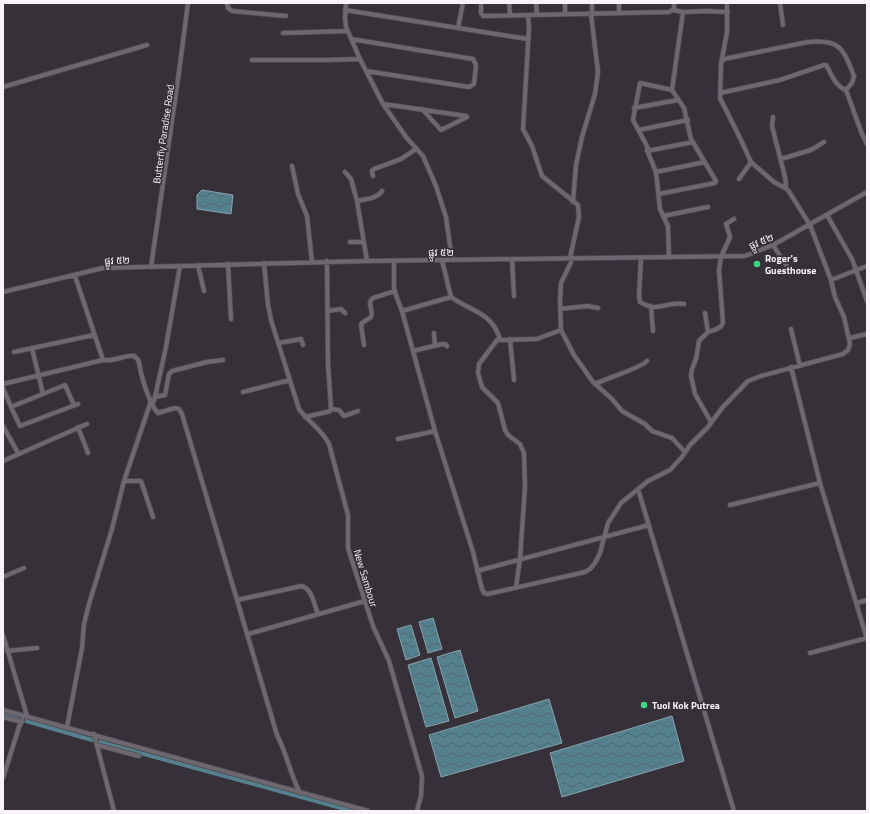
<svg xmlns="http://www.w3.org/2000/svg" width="870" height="814" viewBox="0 0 870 814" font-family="'Titillium Web','Noto Sans Khmer',sans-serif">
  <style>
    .water { fill: url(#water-waves); stroke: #86a3ae }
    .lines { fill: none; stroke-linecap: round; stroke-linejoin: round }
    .canal { stroke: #55818e; stroke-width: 4 }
    .minor-casing { stroke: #524d54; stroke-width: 5.5 }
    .minor { stroke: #6d6770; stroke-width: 4 }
    .poi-dot { fill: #3cd77e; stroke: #363139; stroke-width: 1.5 }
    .labels { text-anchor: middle; stroke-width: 3.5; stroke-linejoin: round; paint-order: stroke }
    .street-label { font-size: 10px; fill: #f7f3f8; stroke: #363139 }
    .poi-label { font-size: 10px; font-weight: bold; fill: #f7f3f8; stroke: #363139; text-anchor: start }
  </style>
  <defs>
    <pattern id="water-waves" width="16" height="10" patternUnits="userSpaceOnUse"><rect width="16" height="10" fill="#55818e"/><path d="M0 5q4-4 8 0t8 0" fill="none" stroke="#50686f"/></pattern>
  </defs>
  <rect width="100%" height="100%" fill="#363139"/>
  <path class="water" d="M 202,190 L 233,195 L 231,214 L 197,209 L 197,195 Z
    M 433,618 L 442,649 L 428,653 L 419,622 Z
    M 411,625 L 420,655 L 406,660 L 397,629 Z
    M 460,650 L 478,711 L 455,718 L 437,657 Z
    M 431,658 L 449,721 L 426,727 L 408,665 Z
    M 549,699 L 562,743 L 441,777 L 429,735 Z
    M 672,716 L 684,761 L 562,797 L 550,753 Z"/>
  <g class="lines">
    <path class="canal" d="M 3,715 L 17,718
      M 26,721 L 92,740
      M 100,742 L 352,811"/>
    <g class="minor-casing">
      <path id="minor" d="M 227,3 L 228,8 L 232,11 L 286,16
        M 346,3 L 345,18 L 346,27 L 360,59 L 383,104 L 406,137 L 423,156 L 436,186 L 446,217 L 452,260
        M 481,3 L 481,13 L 483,16 L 669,12 L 674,9 L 674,3
        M 509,3 L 510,15
        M 536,3 L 537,15
        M 565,3 L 565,14
        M 592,3 L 592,14
        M 619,3 L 619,13
        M 727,3 L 727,32 L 721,64 L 720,98 L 740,138 L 751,162 L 774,182 L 785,188
        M 780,3 L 783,25
        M 345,10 L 458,28 L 463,3
        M 683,12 L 705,11 L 728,12
        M 528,15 L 529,28 L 523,129 L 532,146 L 542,176 L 578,205 L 579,217 L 570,258
        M 458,28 L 528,39
        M 283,33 L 347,31
        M 351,39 L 473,59 L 476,65 L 474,84 L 469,87 L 366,71
        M 252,60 L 327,60 L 360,59
        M 3,87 L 147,45
        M 672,90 L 683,12 L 673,10
        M 846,90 L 862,134 L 867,144
        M 720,93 L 780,80 L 824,65 L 826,65 C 832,75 835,86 846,90 L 852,83 L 854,76 C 843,48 840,39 808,42 L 724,59 L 722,61
        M 383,104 L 466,116 L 467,117 L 441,130 L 422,109
        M 634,108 L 678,100
        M 639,130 L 688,120
        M 647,151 L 693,142
        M 781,159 L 811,150 L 824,142
        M 292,166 L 298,194 L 307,216 L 312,262
        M 345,172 L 351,179 L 357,201 L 367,261
        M 656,172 L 705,162
        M 373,176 L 372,171 L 374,169 L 401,159 L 416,149
        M 739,179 L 751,162
        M 659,194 L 715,183 L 716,181 L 691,139 L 684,108 L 672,90 L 640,83 L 633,120 L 647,146 L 649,155 L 656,172 L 660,209 L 668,226 L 669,257
        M 357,201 C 365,199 377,199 382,191
        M 573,202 L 576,165 L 582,137 L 595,94 L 598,72 L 591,14
        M 827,215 L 852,259 L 867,301
        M 663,216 L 708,207
        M 350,242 L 364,242
        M 773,245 L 788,268
        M 573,258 L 561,283 L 560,301 L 561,330 L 574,355 L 593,382 L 612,399 L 622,411 L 645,424 L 652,431 L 672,438 L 685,452
        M 641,258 L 639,296 L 640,302 C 659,314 667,300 684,304
        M 512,259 L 514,296
        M 442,260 L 451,297 C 470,311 492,312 500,339
        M 394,261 L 394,290 L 402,311 L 435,431 L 473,552 L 482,589 L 484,593 L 488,594 L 585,572 L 590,569 L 595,563 L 600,553 L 608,523 L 621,503 L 648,481 L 670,470 L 682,457 L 690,445 L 708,427 L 722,408 L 748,381 L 761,376 L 843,354 L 848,350 L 850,344 L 844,317 L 835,297 L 831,280 L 810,225 L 788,190 L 785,188 L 786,184 L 785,177 L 772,126 L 773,117
        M 264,263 L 268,305 L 271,320 L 299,409 C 309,423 321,428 329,444 L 348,515 L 348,548 L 373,626 L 389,661 L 422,776 L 421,796 L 417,811
        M 228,264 L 231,319
        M 198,265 L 204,291
        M 151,267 L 179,72 L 188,3
        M 75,276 L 103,360 C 114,362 127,354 134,356 C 135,357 138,359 138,360 C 140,364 140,369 141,373 C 144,384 150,405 158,413 L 175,408 L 179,409 L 182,414 L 277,735 C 287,754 290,774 300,793
        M 831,280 L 867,266
        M 3,292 L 103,268 L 367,261 L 745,256 L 773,245 L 867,192
        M 651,306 L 653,331
        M 560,309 L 587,306 L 598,308
        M 328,311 L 341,309 L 345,313
        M 402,311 L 451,297
        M 705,313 L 708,332 C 714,330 721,329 723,323 L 719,270 L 721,257 L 730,237 L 726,224 L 734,219
        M 791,329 L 800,366
        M 708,332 L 699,341 L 696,359 L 692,369 L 691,376 L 695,394 L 711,422
        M 434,333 L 435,346
        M 850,338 L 867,334
        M 510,339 L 514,380
        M 279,343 L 301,339 L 303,345
        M 364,345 L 361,325 L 362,323 L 371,317 C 374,310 366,303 373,298 L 395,291
        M 32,348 L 43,394
        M 413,351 L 442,344 L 445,344 L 447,346
        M 14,352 L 94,335
        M 791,367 L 820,483 L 867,639
        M 3,384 L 103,360
        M 595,384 C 605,379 643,367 647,361
        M 3,388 L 11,407
        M 243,392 L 290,380
        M 155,397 L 165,395 L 169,374 L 172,371 L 207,362 L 223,360
        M 74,405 L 65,385 L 11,407 L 20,426 L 78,404
        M 152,405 L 155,397 L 166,347 L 180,266
        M 331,409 L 339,410 L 344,416 L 358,411
        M 305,417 L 327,412 L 330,411 L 331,409 L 328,363 L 327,261
        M 3,426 L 18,453
        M 78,427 L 88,453
        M 398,439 L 435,431
        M 3,461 L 87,424
        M 124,481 L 141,481 L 153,517
        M 638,489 L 734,811
        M 730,505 L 820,483
        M 477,571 L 649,525
        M 3,577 L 24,568
        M 516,587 L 520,559 L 525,487 L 524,453 L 520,444 L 508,435 L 505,430 L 498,403 L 482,387 L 478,373 L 479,364 L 497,340 L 537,339 L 561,330
        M 237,600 L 302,586 C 313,590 314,605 318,614
        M 857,603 L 867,600
        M 248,634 L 365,601
        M 3,635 L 27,716
        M 7,651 L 37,648
        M 810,653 L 867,638
        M 3,710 L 368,811
        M 3,717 L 18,721 L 22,721 L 22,719
        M 67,727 L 82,648 L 84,624 L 89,604 L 112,529 L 124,481 L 151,401
        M 94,734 L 114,811
        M 97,745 L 139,756
        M 3,778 L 19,727 L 22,721"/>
    </g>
    <use href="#minor" class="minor"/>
  </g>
  <g class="poi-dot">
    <circle cx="757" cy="264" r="4"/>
    <circle cx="644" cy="705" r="4"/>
  </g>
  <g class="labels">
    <g class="street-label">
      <text transform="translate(163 134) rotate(-82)" y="4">Butterfly Paradise Road</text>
      <text transform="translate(761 241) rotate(-23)" y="4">ផ្លូវ ៥២</text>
      <text transform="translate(441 252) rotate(-1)" y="4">ផ្លូវ ៥២</text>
      <text transform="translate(117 260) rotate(-3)" y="4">ផ្លូវ ៥២</text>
      <text transform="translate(366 578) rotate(73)" y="4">New Sambour</text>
    </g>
    <g class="poi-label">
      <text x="765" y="262">Roger's<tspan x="765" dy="12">Guesthouse</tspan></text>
      <text x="652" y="709">Tuol Kok Putrea</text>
    </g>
  </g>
  <rect width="870" height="814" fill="none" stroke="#f7f3f8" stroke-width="8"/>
</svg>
